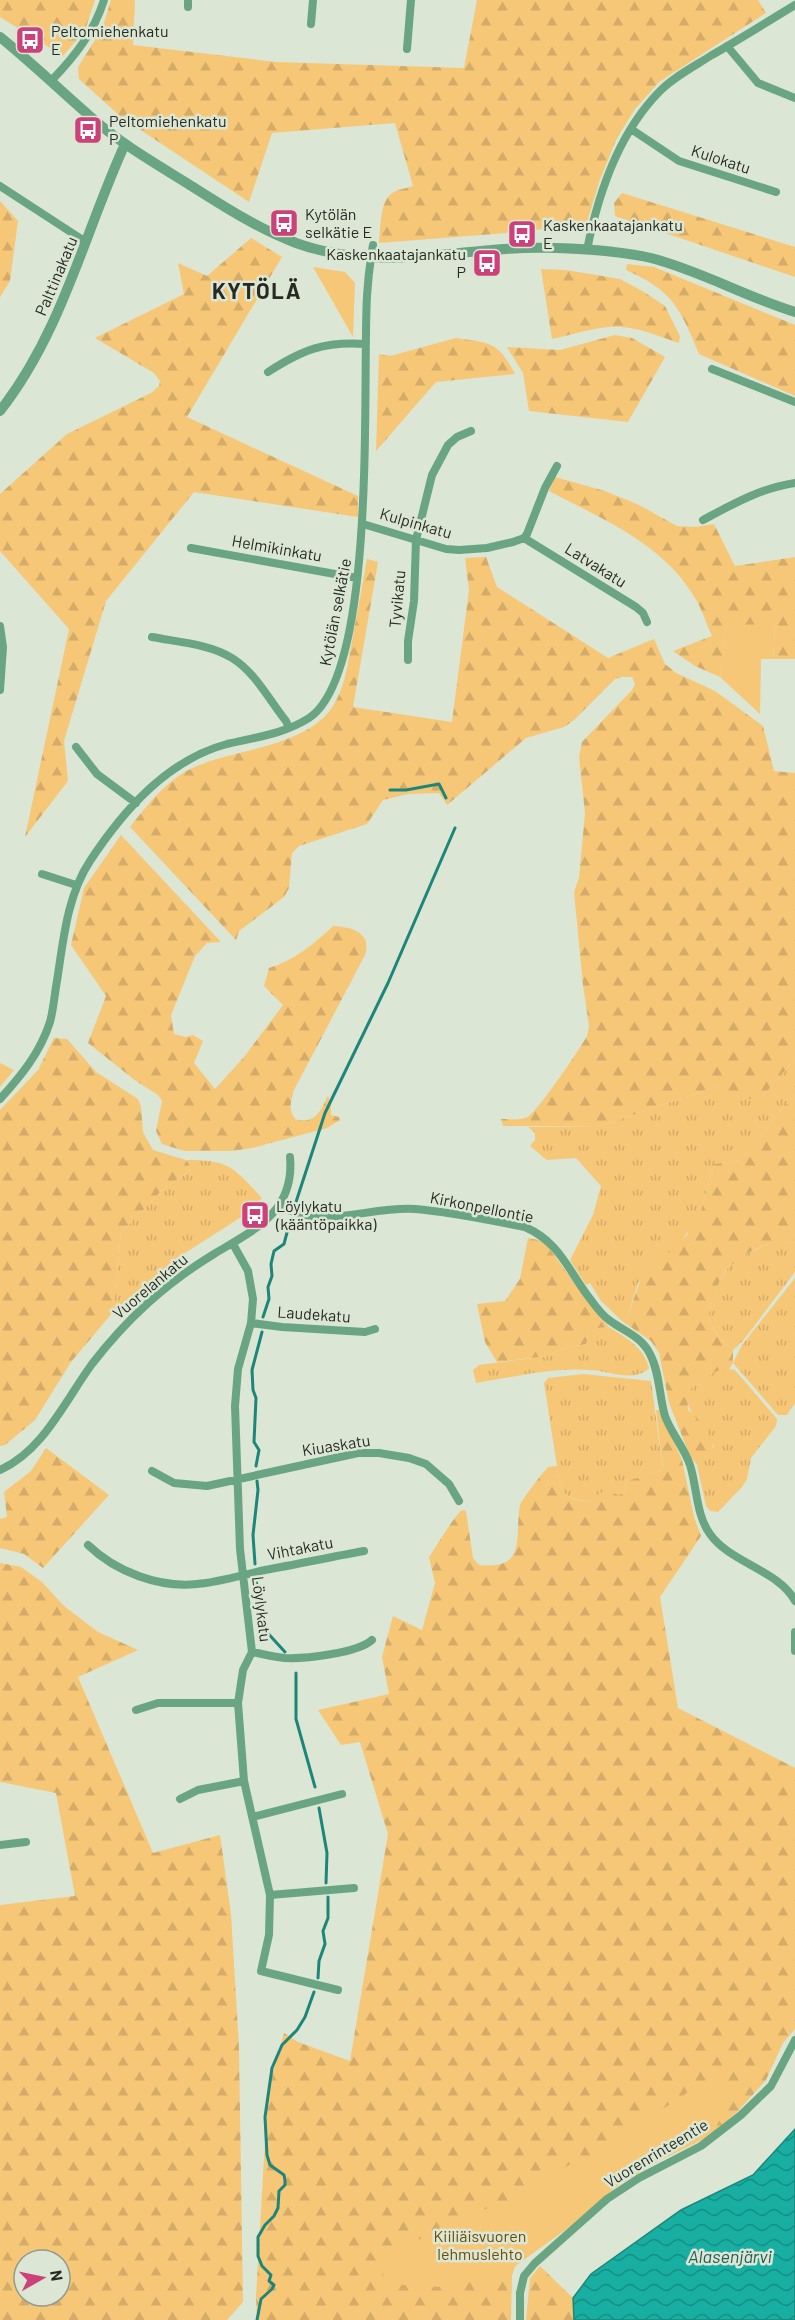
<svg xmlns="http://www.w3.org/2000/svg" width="795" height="2320" viewBox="0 0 795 2320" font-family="Barlow,sans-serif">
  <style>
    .grass { fill: url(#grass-tufts) }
    .forest { fill: url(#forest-firs); fill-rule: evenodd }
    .green { fill: #f7c778 }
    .water { fill: url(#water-waves); stroke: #1c867b; stroke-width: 1.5 }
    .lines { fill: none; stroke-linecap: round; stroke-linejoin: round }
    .stream { stroke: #1c867b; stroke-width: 3 }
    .minor { stroke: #69a483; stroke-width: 8 }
    .tertiary { stroke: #69a483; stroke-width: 10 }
    .labels { text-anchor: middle; stroke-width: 5; stroke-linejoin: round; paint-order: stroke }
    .poi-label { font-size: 16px; fill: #262a23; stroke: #dbe6d4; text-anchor: start }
    .street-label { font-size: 16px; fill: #262a23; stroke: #dbe6d4 }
    .park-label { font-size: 16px; fill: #6c4c09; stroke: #dbe6d4 }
    .water-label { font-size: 18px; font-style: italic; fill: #265c56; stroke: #dbe6d4 }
    .district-label { font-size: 22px; font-weight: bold; letter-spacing: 1.5px; fill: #262a23; stroke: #dbe6d4 }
  </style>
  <defs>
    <pattern id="grass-tufts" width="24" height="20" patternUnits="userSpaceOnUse" patternTransform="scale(1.5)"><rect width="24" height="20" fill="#f7c778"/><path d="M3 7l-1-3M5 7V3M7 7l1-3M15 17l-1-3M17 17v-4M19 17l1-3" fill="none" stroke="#d4ab68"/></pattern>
    <pattern id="forest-firs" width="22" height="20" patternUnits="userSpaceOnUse" patternTransform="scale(1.5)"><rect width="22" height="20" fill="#f7c778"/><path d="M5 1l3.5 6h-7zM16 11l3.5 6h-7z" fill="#d4ab68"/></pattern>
    <pattern id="water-waves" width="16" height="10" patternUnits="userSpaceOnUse" patternTransform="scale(1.5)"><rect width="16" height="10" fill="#18aea1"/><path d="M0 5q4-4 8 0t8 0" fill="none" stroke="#158e83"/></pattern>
  </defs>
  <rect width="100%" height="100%" fill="#dbe6d4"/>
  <path class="grass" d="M 795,1059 L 795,1094 L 741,1160 L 714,1164 L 701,1211 L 679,1245 L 638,1283 L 627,1318 L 622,1321 L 601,1301 L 590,1283 L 586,1285 L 570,1260 L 593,1215 L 601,1186 L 576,1158 L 547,1160 L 530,1146 L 535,1140 L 535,1133 L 528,1127 L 600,1126 L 718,1086 L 762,1097 Z
    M 186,1160 C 230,1160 233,1167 262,1198 L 249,1212 L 182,1255 L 113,1312 L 121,1233 L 161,1191 L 191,1170 Z
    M 782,1241 L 795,1243 L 795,1272 L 742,1342 L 733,1350 C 724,1342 713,1332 710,1321 C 707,1312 712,1302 715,1293 C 718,1286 720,1278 725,1272 C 734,1258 766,1243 782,1241 Z
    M 795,1278 L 795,1403 L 787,1415 L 778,1415 L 733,1363 L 742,1345 Z
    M 609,1327 C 626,1338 644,1347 649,1368 C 635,1383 609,1371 591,1370 C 552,1367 514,1377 476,1383 L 473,1370 L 479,1365 L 549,1356 L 561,1349 L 586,1344 L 589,1333 L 598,1328 Z
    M 723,1368 L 735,1370 L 777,1419 L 776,1426 L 751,1458 L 747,1479 L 742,1487 L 718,1512 L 710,1511 L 706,1506 L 697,1465 L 700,1459 L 714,1447 C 707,1425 674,1407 693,1384 C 699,1377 715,1373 723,1368 Z
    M 583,1374 L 651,1381 L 663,1470 L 627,1481 L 625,1493 L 618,1495 L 599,1494 C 589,1505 578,1501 566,1495 L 560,1485 L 544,1383 L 548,1378 Z"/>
  <path class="forest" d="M 0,0 L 95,0 L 85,30 L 63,56 L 0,17 Z
    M 111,0 L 135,0 L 133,45 L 276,62 L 464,68 L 477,0 L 758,0 L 766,13 L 659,82 L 635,109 L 616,140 L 599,182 L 586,226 L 531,230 L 515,228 L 507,233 L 379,243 C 381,228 379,200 394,192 C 399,189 408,188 413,186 L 395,123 L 272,133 L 249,202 L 121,117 L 79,79 L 78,67 L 102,29 Z
    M 622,193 L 795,247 L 795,277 L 615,216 L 614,203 Z
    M 0,201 L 18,221 L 10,281 L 0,297 Z
    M 251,238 L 282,257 L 187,417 L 358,496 L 358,517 L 194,492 L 106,601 L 64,741 L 68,781 L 25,837 L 69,629 L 0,551 L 0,494 L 67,434 L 151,393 L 159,386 L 160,381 L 154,373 L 95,338 L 184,294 L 178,263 L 207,276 Z
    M 627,264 L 654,267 L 795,325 L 795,396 L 699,354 C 680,308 673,291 626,270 Z
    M 541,269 L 566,270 L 620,279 L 644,292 L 665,306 L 680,336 L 679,343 C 661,337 642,329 623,327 C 600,325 575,334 552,339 Z
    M 615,335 L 632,338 L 665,357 L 628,422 L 529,411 L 523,373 L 507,347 L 560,350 Z
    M 456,338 C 490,343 498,341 515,374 L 436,382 L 376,451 L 379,354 L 390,356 Z
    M 555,477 L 605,491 L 639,505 L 677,526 L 696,527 L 714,524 L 735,566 L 795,557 L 795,659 L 773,659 L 775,626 L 727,625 L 720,677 L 695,666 L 673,651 L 712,636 C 706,623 702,609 695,598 C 663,543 602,519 549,491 Z
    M 486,557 L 497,587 L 608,658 L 654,639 L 665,664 L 676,673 L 715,691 L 763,726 L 774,771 L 795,773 L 795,1059 L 762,1097 L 736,1101 L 718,1086 L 600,1126 L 503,1126 L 501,1119 C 510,1119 522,1121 529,1116 C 539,1109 580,1049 587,1036 L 589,1026 L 583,985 L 574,892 L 579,878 L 585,813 L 579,757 L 582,742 L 632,690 L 635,684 L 632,677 L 622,677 L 615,679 L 574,720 L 564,727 L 526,738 L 447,805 L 439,793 L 408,794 L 383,800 L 367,824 L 299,846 L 292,853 L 289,888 L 284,897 L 239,931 L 236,940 L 130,827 C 149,803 168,778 197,766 C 237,749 308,746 333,706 C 345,687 348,663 352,641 C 357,614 362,587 367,559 L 378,562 L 353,707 L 452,722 L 469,590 L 465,558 Z
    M 121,835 L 221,942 L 207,943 L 195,956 L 171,1015 L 174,1034 L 186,1037 L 193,1035 L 203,1041 L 194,1063 L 215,1089 L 244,1057 L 283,1005 L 264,986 L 269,968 C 295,960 314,944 333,926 C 353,927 372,933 365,955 L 294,1090 C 291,1101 288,1110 295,1119 C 315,1125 321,1111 328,1095 L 331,1105 L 331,1115 L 339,1117 L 340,1120 L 327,1128 L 252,1148 L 231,1151 L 184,1151 L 162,1144 L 156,1131 L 162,1101 L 158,1095 L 136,1081 L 88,1043 L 106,996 L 71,945 L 84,888 Z
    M 54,1038 L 67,1039 L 96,1072 L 138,1099 L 141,1107 L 143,1132 L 153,1150 L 186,1160 L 192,1169 L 161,1191 L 121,1233 L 113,1312 L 71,1362 L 35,1420 L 5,1445 L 0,1446 L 0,1110 L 38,1070 Z
    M 0,1063 L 14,1070 L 0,1087 Z
    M 795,1094 L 795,1243 C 771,1238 745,1252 727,1269 C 721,1274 718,1286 715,1294 C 712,1302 707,1312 710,1321 C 713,1333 724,1342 733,1350 L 733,1363 L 729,1369 C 721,1368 717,1372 710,1375 C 693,1383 686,1390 688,1410 C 700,1420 715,1436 713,1453 L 700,1459 L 697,1465 L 690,1456 L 669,1403 L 659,1353 L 651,1341 L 622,1321 L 627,1318 L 644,1270 L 663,1259 L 687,1235 L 690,1225 L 701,1211 L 714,1164 L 741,1160 Z
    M 528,1238 L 538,1240 L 547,1245 L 593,1309 L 609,1327 L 598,1328 L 589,1333 L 586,1344 L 561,1349 L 549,1356 L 497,1362 L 485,1342 L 477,1304 L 505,1301 L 520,1279 Z
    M 656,1410 L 660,1410 L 682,1460 L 694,1517 L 701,1536 L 660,1597 L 678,1708 L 795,1768 L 795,2029 L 783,2043 L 766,2080 L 738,2111 L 715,2131 L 700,2140 L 672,2150 L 603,2192 L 516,2264 L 512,2275 L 511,2320 L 257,2320 L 256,2296 L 268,2090 L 284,2033 L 298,2042 L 350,2061 L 388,1834 L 360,1742 L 341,1745 L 318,1710 L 389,1694 L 382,1657 L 393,1616 L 422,1630 L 435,1583 L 429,1557 C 436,1547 455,1515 462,1510 L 466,1511 L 473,1558 L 479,1565 C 528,1570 514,1538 520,1505 C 521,1501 543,1472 548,1467 L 557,1466 L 560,1485 L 566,1495 C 589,1507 587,1500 606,1490 L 618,1495 L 625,1493 L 627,1481 L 663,1470 Z
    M 46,1448 L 109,1495 L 43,1568 L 24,1554 L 0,1548 L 0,1519 L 7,1517 L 4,1492 L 31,1471 Z
    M 0,1563 L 21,1567 L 42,1582 L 64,1606 L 98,1632 L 138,1650 L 78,1677 L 153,1853 L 220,1835 L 231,1914 L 239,2048 L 243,2302 L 227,2320 L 0,2320 L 0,1905 L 75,1896 L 56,1793 L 0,1782 ZM 24,2260 L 60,2260 L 60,2296 L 24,2296 Z
    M 540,2266 L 573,2298 L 574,2320 L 526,2320 L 530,2278 Z"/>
  <path class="green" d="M 313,267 L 345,272 L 355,283 L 353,337 Z
    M 727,624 L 775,625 L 773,659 L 761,659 L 760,714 L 720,677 Z
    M 705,2081 L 720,2084 L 729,2100 L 720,2120 L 710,2136 L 661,2160 L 616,2187 L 568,2228 L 507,2272 L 485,2279 L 442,2287 L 384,2284 L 382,2257 L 424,2237 L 459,2216 L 501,2205 L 574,2162 L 590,2157 Z"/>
  <path class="water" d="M 795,2129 L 795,2320 L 574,2320 L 573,2298 L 591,2274 L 681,2210 L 753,2175 Z"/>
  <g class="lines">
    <path class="stream" d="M 390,790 L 406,790 L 439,784 L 446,798
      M 295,1205 L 325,1113 L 388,983 L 455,828
      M 263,1317 L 269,1299 L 268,1287 L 272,1276 L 271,1264 L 274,1251 L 284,1244 L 290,1221
      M 256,1466 L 259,1450 L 254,1442 L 256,1398 L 253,1390 L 252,1370 L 262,1332
      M 255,1564 L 253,1535 L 258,1490 L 257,1481
      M 256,1580 L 264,1629 L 285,1652
      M 296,1673 L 296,1719 L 315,1787
      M 319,1808 L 327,1853 L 326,1883
      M 318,1978 L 319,1961 L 325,1944 L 323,1931 L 328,1918 L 328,1897
      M 257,2320 L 261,2299 L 272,2289 L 274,2285 L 269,2281 L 271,2275 L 262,2266 L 258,2256 L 258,2237 L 265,2225 L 274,2216 L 278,2208 L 279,2191 L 285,2185 L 285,2180 L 284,2175 L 270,2165 L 267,2155 L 265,2117 L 272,2068 L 282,2045 L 297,2030 L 305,2017 L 314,1992"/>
    <path class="minor" d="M 188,7 L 188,0
      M 311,24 L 313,0
      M 727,46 L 758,83 L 795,98
      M 407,49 L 411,0
      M 52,80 C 75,56 94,32 104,0
      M 631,129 L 679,161 L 776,192
      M 0,186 L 86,242
      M 587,250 C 598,194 619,133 659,92 C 673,77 695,66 712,55 C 740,39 767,22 795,5
      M 712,369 L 795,402
      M 268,372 C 302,350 324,341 366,344
      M 703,520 C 733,504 761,488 795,483
      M 363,524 L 446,549 L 459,550 L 487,548 L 513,542 L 524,538 L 527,534 L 545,488 L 557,466
      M 524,538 L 636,607 L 643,613 L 647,622
      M 191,548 L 357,578
      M 0,626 L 3,647 L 0,690
      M 152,637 C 178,642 210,644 232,658 C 255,672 270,701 286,721 L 289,728
      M 408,660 L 408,641 L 414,601 L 416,540 L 432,475 L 448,445 L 457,437 L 471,431
      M 76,747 L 97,774 L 136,803
      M 42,874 L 76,885
      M 0,1099 C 21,1076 40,1053 50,1022 C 53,1011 54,999 56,987 C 63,945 66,897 90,861 C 123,811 167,760 227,744 C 256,737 284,734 309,718 C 378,672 362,379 367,296 C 368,279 370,262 373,245
      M 279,1205 C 322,1231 368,1206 415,1209 C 452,1212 489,1220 525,1227 C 561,1243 568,1271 591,1300 C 596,1307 602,1315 609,1320 C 625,1332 641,1336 650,1354 C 660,1373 659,1396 665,1416 C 671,1433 684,1447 690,1465 C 697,1487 696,1515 710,1534 C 729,1562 780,1571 795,1601
      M 233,1244 L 248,1271 L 253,1299 L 251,1323 L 238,1369 L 235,1406 L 240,1549 L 252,1652 L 243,1670 L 238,1703 L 244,1781 L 270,1895 L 269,1935 L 261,1971 L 338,1990
      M 251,1323 L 282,1327 L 365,1332 L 375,1329
      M 0,1470 C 43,1451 65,1401 92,1364 C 109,1342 127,1322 148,1303 C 168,1285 191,1268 214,1254 C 254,1230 295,1212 290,1157
      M 152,1471 L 174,1483 L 207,1486 L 335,1458 L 358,1453 L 379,1453 L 409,1458 L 426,1464 L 449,1484 L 459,1501
      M 88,1545 C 116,1572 159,1588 197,1584 C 220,1582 242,1575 265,1570 C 298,1564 331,1557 364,1551
      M 795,1632 L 795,1651
      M 252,1652 C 263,1654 274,1657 285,1658 C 304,1659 358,1653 372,1640
      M 136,1710 L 158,1703 L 238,1703
      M 180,1799 L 198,1790 L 244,1781
      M 253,1817 L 342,1794
      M 0,1845 L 26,1842
      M 270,1895 L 354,1888
      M 520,2320 L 520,2293 L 524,2276 L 535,2263 L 607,2199 L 639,2178 L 701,2146 L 741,2115 L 771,2086 L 795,2040"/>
    <path class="tertiary" d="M 0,37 C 32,63 61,91 92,118 C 120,143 153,162 185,182 C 220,204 256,228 296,243 C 384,275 467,244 556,248 C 587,249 621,251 651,258 C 701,271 746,297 795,312
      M 0,411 C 62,332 84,234 125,144"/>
  </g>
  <defs>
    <g id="bus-square" transform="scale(1.5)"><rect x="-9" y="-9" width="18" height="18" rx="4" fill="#cc4179" stroke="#dbe6d4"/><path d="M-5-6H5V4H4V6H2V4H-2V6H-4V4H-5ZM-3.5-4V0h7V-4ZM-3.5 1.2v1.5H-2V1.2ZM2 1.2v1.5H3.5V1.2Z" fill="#fff"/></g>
  </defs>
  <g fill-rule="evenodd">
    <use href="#bus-square" x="30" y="40"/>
    <use href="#bus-square" x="88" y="130"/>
    <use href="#bus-square" x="284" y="223"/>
    <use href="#bus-square" x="522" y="234"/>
    <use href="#bus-square" x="487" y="263"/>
    <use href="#bus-square" x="255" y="1215"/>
  </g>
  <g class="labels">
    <g class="poi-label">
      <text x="51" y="37">Peltomiehenkatu<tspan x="51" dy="18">E</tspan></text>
      <text x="109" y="127">Peltomiehenkatu<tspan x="109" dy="18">P</tspan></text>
      <text x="305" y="220">Kytölän<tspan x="305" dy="18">selkätie E</tspan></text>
      <text x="543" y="231">Kaskenkaatajankatu<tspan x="543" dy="18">E</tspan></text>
      <text x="466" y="260" text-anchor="end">Kaskenkaatajankatu<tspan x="466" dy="18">P</tspan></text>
      <text x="276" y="1212">Löylykatu<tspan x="276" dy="18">(kääntöpaikka)</tspan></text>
    </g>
    <g class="street-label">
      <text transform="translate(721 159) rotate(18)" y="6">Kulokatu</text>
      <text transform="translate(56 276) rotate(-67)" y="6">Palttinakatu</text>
      <text transform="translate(416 523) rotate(16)" y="6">Kulpinkatu</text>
      <text transform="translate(277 548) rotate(10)" y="6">Helmikinkatu</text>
      <text transform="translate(596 565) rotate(32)" y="6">Latvakatu</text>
      <text transform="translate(397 599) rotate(-85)" y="6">Tyvikatu</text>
      <text transform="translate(335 612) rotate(-79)" y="6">Kytölän selkätie</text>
      <text transform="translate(482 1207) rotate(11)" y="6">Kirkonpellontie</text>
      <text transform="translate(150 1286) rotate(-40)" y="6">Vuorelankatu</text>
      <text transform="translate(314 1314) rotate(4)" y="6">Laudekatu</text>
      <text transform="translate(336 1445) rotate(-9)" y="6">Kiuaskatu</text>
      <text transform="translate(300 1548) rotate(-11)" y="6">Vihtakatu</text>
      <text transform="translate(262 1609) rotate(83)" y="6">Löylykatu</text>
      <text transform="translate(656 2153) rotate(-31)" y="6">Vuorenrinteentie</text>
    </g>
    <g class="park-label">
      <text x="480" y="2242">Kiiliäisvuoren<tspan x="480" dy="18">lehmuslehto</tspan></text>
    </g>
    <g class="water-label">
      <text x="730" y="2263">Alasenjärvi</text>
    </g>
    <g class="district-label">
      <text x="257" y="299">KYTÖLÄ</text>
    </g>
  </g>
  <g transform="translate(42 2278) rotate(81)"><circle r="28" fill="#dbe6d4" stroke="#939b8d" stroke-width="1.5"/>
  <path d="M0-4.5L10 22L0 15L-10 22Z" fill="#cc4179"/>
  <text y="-9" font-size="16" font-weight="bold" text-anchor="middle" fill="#262a23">N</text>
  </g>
</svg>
